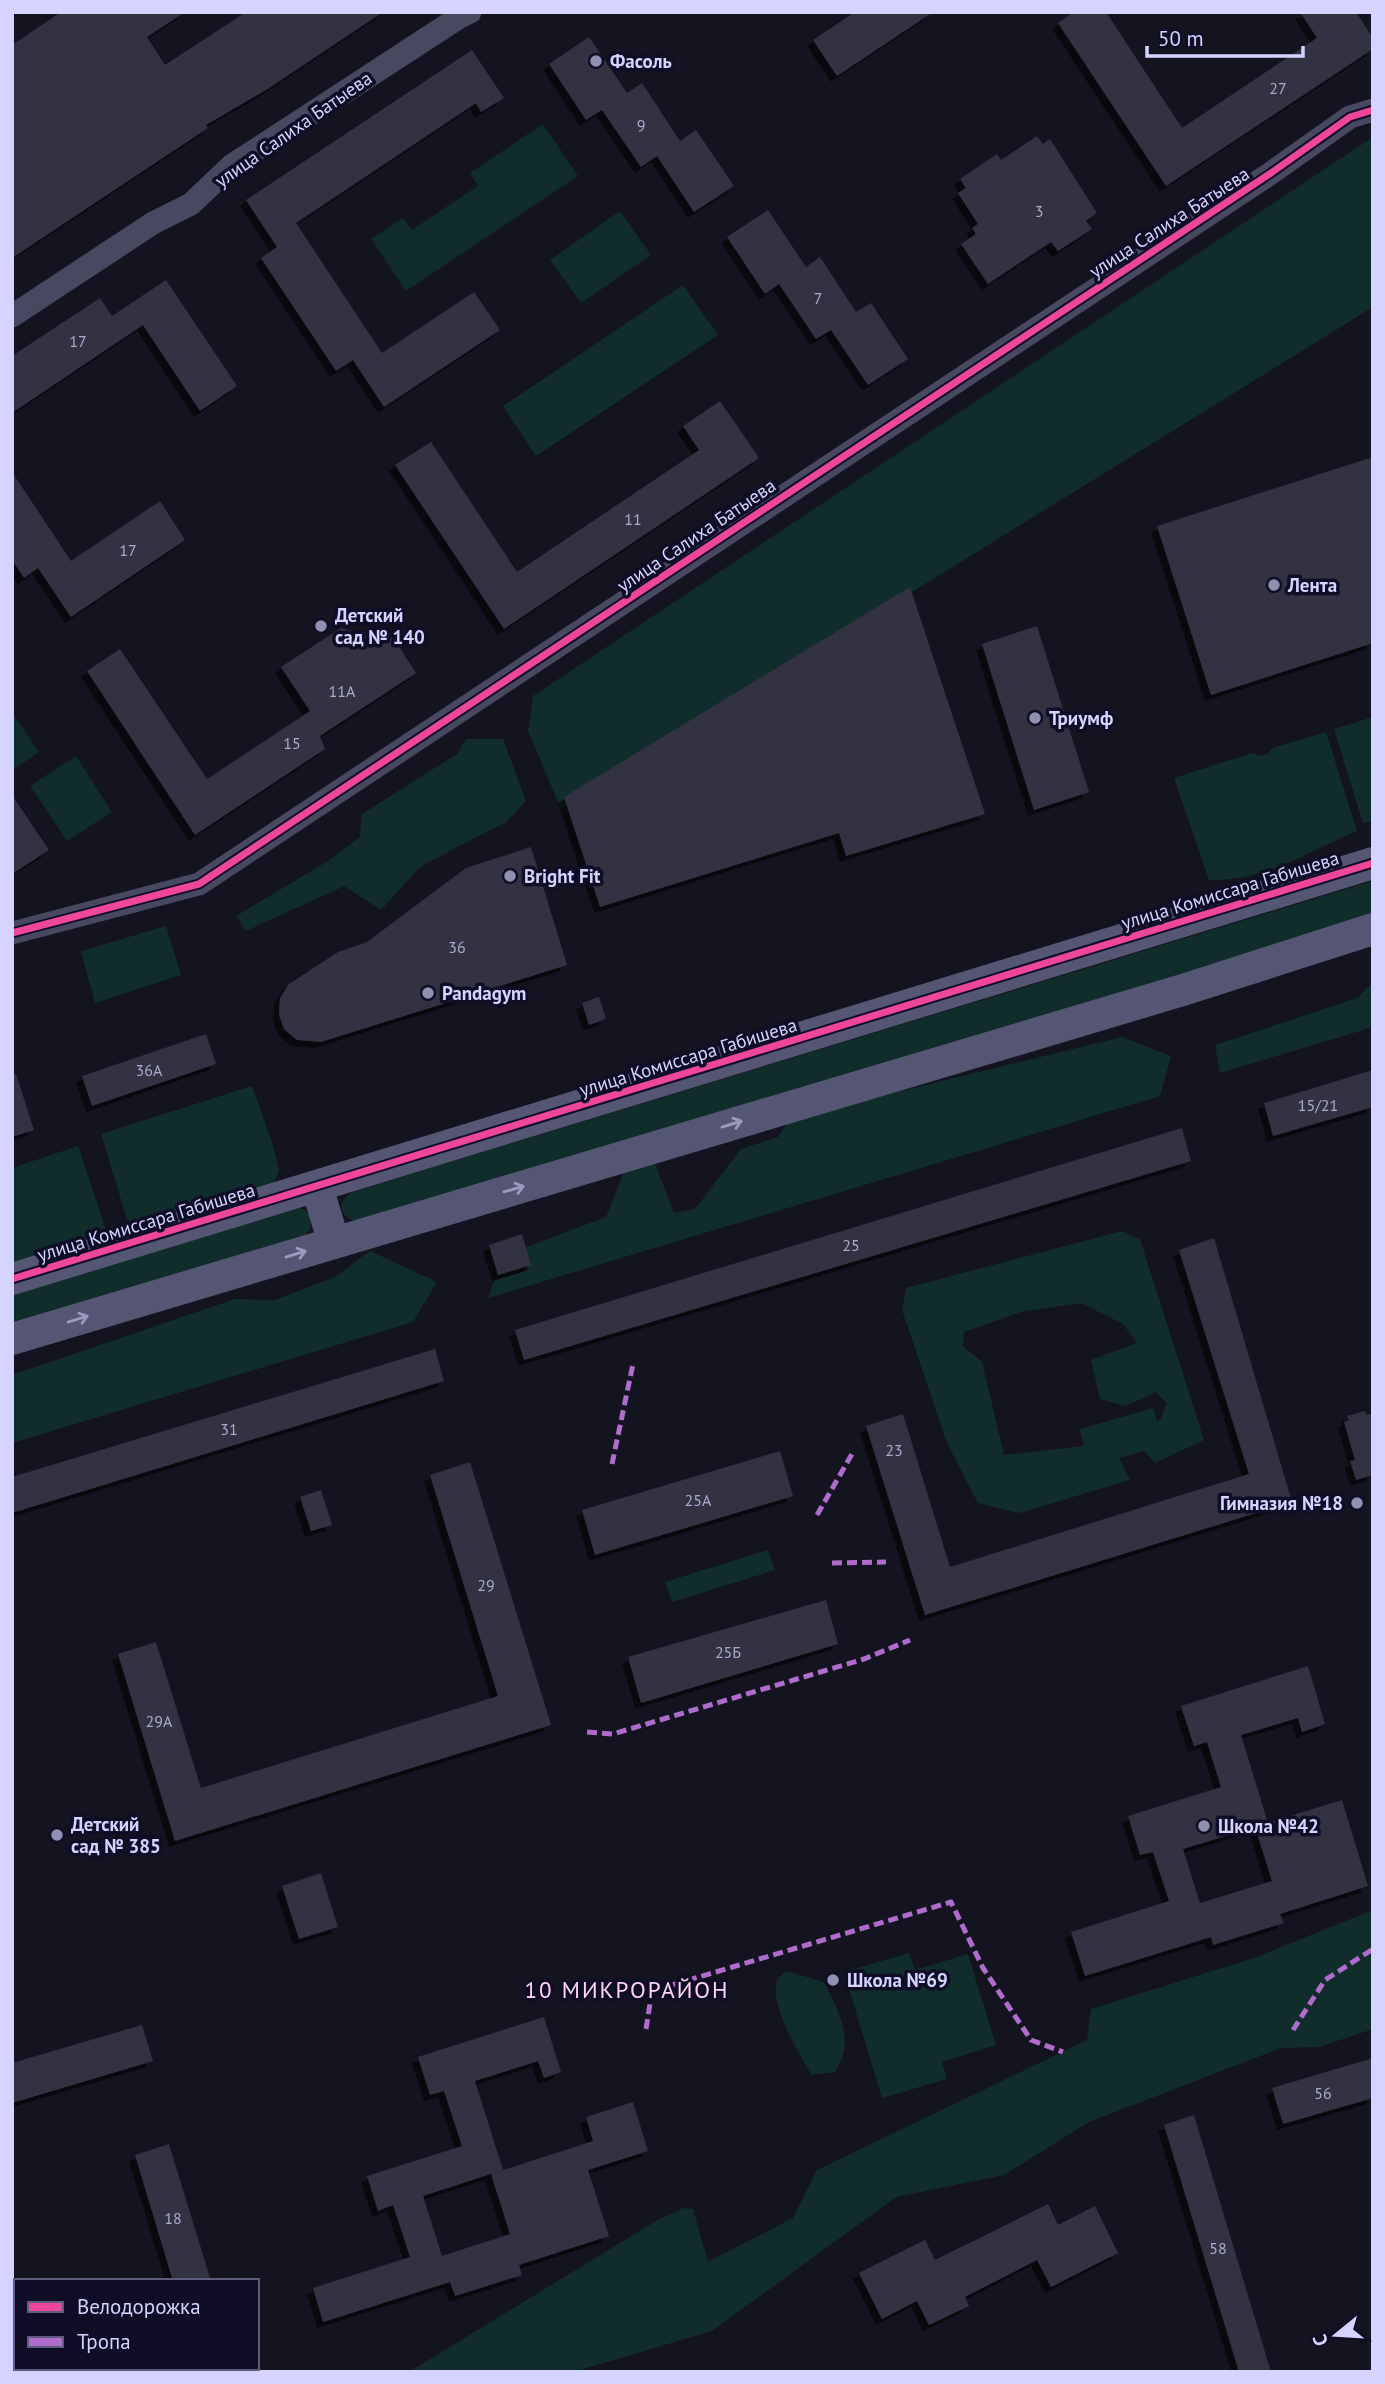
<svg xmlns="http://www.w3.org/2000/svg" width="1385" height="2384" viewBox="0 0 1385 2384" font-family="'PT Sans',sans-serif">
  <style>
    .green { fill: #112d2b; fill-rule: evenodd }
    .building { fill: #323143; filter: url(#shadow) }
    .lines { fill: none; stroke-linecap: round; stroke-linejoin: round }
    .street { stroke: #484961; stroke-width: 23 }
    .secondary { stroke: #555674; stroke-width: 32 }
    .quiet { stroke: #b06ccc; stroke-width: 5; stroke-dasharray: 10 5; stroke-linecap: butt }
    .cycleway-casing { stroke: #100e26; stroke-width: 11 }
    .cycleway { stroke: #ed469a; stroke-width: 7 }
    .oneway { stroke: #9b9bc0 }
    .poi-dot { fill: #9190b1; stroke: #100e26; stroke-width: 2.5 }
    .labels { text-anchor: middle; stroke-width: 7; stroke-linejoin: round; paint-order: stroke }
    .number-label { font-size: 16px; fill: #acaad0 }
    .poi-label { font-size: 19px; font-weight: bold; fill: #d5d3ff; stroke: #100e26; text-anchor: start }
    .street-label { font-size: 19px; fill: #d5d3ff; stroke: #100e26 }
    .quarter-label { font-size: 23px; letter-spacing: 2px; fill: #ffd5f3; stroke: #100e26 }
  </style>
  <defs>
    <filter id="shadow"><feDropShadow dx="-6" dy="6" stdDeviation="0" flood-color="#0009"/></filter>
  </defs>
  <rect width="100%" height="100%" fill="#141420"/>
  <path class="green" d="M 543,124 L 578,176 L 406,291 L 371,239 L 403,218 L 412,230 L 478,186 L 470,173 Z
    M 1373,137 L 1373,307 L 561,809 L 528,731 L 533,696 Z
    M 620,211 L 651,255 L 581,303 L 550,260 Z
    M 683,285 L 718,335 L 536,456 L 503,406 Z
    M 12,713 L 39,752 L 12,770 Z
    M 1373,717 L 1373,821 L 1363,823 L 1334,729 Z
    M 1326,732 L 1357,831 C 1306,852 1267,881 1209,880 L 1174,778 L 1252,753 L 1260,756 L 1267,754 L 1272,748 Z
    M 466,739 L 503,739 L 526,801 L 506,822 L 421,866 L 381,910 L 344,886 L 246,931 L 236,916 L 328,861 L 360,837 L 362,814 L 457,754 Z
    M 76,756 L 112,812 L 67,841 L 30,786 Z
    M 1373,881 L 1373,917 L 358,1221 C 339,1219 336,1201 352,1192 Z
    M 166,926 L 181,975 L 95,1003 L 81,951 Z
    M 1373,982 L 1373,1027 L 1220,1073 L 1215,1045 L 1357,998 Z
    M 1122,1037 L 1171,1056 L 1160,1096 L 488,1298 L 494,1281 L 528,1270 L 524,1248 L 606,1217 L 625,1169 L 654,1161 L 674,1213 L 695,1209 L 741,1149 L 778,1137 L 791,1118 Z
    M 252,1086 L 273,1145 L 279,1171 L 272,1187 L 136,1229 L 127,1219 L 101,1134 Z
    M 78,1146 L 106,1230 L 105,1235 L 12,1270 L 12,1168 Z
    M 298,1207 C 312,1211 315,1224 306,1235 L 12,1326 L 12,1294 Z
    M 1122,1231 L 1140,1239 L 1204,1440 L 1155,1463 L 1144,1451 L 1119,1458 L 1130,1480 L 1019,1513 L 978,1503 L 947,1443 L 902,1310 L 906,1288 ZM 1081,1303 L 1123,1324 L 1137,1343 L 1091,1360 L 1100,1399 L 1126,1406 L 1156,1392 L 1167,1403 L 1160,1420 L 1157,1421 L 1153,1408 L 1080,1429 L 1084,1446 L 1004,1455 L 982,1362 L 963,1346 L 964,1332 L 1021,1312 Z
    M 370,1251 L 437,1282 L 413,1322 L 12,1443 L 12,1375 L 235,1299 L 275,1300 L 335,1277 Z
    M 768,1550 L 775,1570 L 672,1602 L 665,1582 Z
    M 1373,1910 L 1373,2029 L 1319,2047 L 1281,2048 L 1089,2122 L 1004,2175 L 896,2197 L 712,2331 L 573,2372 L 409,2372 L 656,2221 L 683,2208 L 693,2209 L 708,2262 L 793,2218 L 817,2170 L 1087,2040 L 1091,2009 L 1254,1958 Z
    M 909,1953 L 915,1970 L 968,1954 L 996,2045 L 942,2062 L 947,2079 L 882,2098 L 844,1972 Z
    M 786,1971 L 824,1982 C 839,2011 856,2042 835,2072 L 812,2075 C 800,2057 767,2001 778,1979 C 779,1978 785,1972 786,1971 Z"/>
  <path class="building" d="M 61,12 L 185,12 L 147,37 L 165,65 L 246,12 L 383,12 L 266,90 L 206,125 L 208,128 L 12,258 L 12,45 Z
    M 855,12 L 933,12 L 837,76 L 813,40 Z
    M 1074,12 L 1106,12 L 1182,128 L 1317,38 L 1300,12 L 1356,12 L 1373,38 L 1373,49 L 1166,186 L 1058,23 Z
    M 589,37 L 627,93 L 642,83 L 680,141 L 696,130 L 734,186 L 694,212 L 657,156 L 641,167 L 602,110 L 586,120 L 549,64 Z
    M 472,50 L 504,98 L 481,112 L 476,103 L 296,223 L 382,353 L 474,292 L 500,330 L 384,407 L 353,360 L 336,371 L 261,258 L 277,247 L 246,200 Z
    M 1037,136 L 1043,144 L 1050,139 L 1097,213 L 1086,221 L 1092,229 L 1058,251 L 1051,242 L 988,284 L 961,244 L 976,234 L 972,228 L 978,224 L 958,193 L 966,188 L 960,179 L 997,154 L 1001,160 Z
    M 768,210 L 806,267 L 820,257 L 856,312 L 871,303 L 908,359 L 868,385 L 831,330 L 816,339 L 779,284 L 765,294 L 727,237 Z
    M 166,280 L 237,386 L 200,411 L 143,325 L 12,413 L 12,356 L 100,298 L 112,316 Z
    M 720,401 L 759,458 L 504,629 L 395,465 L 431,442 L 517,572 L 699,450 L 683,426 Z
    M 1373,457 L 1373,643 L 1211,695 L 1157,526 Z
    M 12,472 L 71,561 L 160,501 L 185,540 L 71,617 L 38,568 L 24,578 L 12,560 Z
    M 910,587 L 985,814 L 846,856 L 839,833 L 600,907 L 564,797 Z
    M 1037,626 L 1089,792 L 1034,810 L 982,644 Z
    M 341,628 L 364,634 L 371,645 L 383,637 L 394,639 L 416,673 L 320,736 L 325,749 L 195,835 L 87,671 L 120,649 L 207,779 L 310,711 L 281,667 Z
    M 12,795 L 49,850 L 12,874 Z
    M 531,847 L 567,965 L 321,1042 L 297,1040 L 284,1029 L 279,1015 L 280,998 L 289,984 L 338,952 L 367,942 L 466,868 Z
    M 599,997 L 606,1019 L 589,1025 L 582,1003 Z
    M 206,1034 L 216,1064 L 92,1106 L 82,1076 Z
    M 1373,1070 L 1373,1107 L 1273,1136 L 1264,1103 Z
    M 12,1074 L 16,1074 L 34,1130 L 12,1137 Z
    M 1182,1128 L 1191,1161 L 524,1360 L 515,1330 Z
    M 522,1234 L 531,1265 L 498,1275 L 489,1245 Z
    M 1214,1238 L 1292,1502 L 925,1615 L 866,1426 L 903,1414 L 950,1567 L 1249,1474 L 1179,1250 Z
    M 435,1349 L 444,1381 L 12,1513 L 12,1477 Z
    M 1365,1411 L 1366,1415 L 1373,1413 L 1373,1475 L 1356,1480 L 1350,1461 L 1355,1460 L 1344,1422 L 1349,1420 L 1347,1416 Z
    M 780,1451 L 793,1496 L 595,1555 L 582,1510 Z
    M 470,1462 L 551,1725 L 175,1841 L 118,1654 L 156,1642 L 201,1788 L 498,1696 L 430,1475 Z
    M 321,1490 L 332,1525 L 311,1531 L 300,1497 Z
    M 826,1600 L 838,1644 L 641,1703 L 628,1657 Z
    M 1308,1666 L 1325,1724 L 1302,1732 L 1298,1718 L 1241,1735 L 1268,1823 L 1183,1849 L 1200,1903 L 1272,1881 L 1255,1827 L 1342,1800 L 1368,1886 L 1280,1914 L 1284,1923 L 1213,1945 L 1211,1937 L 1085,1976 L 1071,1932 L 1169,1901 L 1153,1852 L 1140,1855 L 1128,1816 L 1221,1787 L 1207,1742 L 1194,1746 L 1181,1706 Z
    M 321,1873 L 338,1927 L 299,1939 L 282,1886 Z
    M 544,2017 L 561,2072 L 544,2078 L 538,2061 L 475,2081 L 503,2170 L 423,2196 L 442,2256 L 510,2234 L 491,2174 L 593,2141 L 586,2117 L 633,2102 L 648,2151 L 588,2170 L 609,2236 L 519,2265 L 522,2275 L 455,2296 L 450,2282 L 323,2322 L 313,2288 L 410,2257 L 393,2205 L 378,2211 L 367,2176 L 462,2146 L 444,2091 L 430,2095 L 418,2057 Z
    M 142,2025 L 153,2061 L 12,2103 L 12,2063 Z
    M 1373,2058 L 1373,2098 L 1283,2124 L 1272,2088 Z
    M 1194,2115 L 1271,2372 L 1239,2372 L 1164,2125 Z
    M 169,2144 L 211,2281 L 173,2281 L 135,2155 Z
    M 1048,2204 L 1058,2225 L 1095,2206 L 1118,2253 L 1051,2287 L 1037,2260 L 965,2297 L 969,2306 L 929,2325 L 917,2301 L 882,2319 L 859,2273 L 925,2240 L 935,2260 Z"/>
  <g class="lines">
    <path class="street" d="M 12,316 L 153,223 L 191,204 L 231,166 L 458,18 L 470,12
      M 12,933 L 199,884 L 1271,173 L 1350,117 L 1373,110"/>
    <path class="secondary" d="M 317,1187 L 334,1243
      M 12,1279 L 1373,863
      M 12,1339 L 1186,989 L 1373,929"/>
    <path class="quiet" d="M 612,1464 L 633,1364
      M 817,1515 L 852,1454
      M 832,1563 L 886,1562
      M 587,1732 L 613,1734 L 864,1659 L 910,1640
      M 646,2029 L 652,1991 L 951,1902 L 983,1968 L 1031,2040 L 1063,2052
      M 1293,2030 L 1325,1980 L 1373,1949"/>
    <g class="cycleway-casing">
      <path id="cycleway" d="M 12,933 L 199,884 L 1271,173 L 1350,117 L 1373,110
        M 12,1279 L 1373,863"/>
    </g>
    <use href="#cycleway" class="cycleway"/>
  </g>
  <defs><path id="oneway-shaft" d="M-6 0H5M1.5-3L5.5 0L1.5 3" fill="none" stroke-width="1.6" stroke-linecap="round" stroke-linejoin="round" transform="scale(1.75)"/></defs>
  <g class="oneway">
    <use href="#oneway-shaft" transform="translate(732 1124) rotate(-17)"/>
    <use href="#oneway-shaft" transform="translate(514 1189) rotate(-16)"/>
    <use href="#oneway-shaft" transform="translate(296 1254) rotate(-17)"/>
    <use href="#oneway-shaft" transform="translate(78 1319) rotate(-17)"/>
  </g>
  <g class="poi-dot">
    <circle cx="596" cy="61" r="7"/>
    <circle cx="1274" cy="585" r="7"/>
    <circle cx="321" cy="626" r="7"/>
    <circle cx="1035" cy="718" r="7"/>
    <circle cx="510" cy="876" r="7"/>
    <circle cx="428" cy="993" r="7"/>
    <circle cx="1357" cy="1503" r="7"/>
    <circle cx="1204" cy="1826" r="7"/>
    <circle cx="57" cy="1835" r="7"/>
    <circle cx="833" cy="1980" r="7"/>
  </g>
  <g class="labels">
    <g class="number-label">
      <text x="1278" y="94">27</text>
      <text x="641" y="131">9</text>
      <text x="1039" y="217">3</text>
      <text x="818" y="304">7</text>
      <text x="78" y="347">17</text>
      <text x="633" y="525">11</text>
      <text x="128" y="556">17</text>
      <text x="342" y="697">11А</text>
      <text x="292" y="749">15</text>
      <text x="457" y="953">36</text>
      <text x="149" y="1076">36А</text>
      <text x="1318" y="1111">15/21</text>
      <text x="851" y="1251">25</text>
      <text x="229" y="1435">31</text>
      <text x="894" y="1456">23</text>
      <text x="698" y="1506">25А</text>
      <text x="486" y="1591">29</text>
      <text x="728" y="1658">25Б</text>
      <text x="159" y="1727">29А</text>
      <text x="1323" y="2099">56</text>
      <text x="173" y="2224">18</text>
      <text x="1218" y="2254">58</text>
    </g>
    <g class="poi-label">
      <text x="610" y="68">Фасоль</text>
      <text x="1288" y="592">Лента</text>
      <text x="335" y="622">Детский<tspan x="335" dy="22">сад № 140</tspan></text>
      <text x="1049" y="725">Триумф</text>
      <text x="524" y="883">Bright Fit</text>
      <text x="442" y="1000">Pandagym</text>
      <text x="1343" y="1510" text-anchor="end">Гимназия №18</text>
      <text x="71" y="1831">Детский<tspan x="71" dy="22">сад № 385</tspan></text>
      <text x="1218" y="1833">Школа №42</text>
      <text x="847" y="1987">Школа №69</text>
    </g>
    <g class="street-label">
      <text transform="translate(293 129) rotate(-35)" y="7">улица Салиха Батыева</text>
      <text transform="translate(1169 222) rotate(-33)" y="7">улица Салиха Батыева</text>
      <text transform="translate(696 535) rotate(-34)" y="7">улица Салиха Батыева</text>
      <text transform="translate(1230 890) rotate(-17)" y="7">улица Комиссара Габишева</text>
      <text transform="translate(688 1057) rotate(-17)" y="7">улица Комиссара Габишева</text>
      <text transform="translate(146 1222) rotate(-17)" y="7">улица Комиссара Габишева</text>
    </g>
    <g class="quarter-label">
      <text x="627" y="1998">10 МИКРОРАЙОН</text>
    </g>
  </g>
  <rect width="1385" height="2384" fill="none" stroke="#d5d3ff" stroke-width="28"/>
  <rect x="14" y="2279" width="245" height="91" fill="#100e26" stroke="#5f5d7d" stroke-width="2"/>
  <rect x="28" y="2302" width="35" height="10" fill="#ed469a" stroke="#5f5d7d" stroke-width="2"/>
  <text x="77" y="2314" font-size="21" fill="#d5d3ff">Велодорожка</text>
  <rect x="28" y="2337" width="35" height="10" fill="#b06ccc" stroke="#5f5d7d" stroke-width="2"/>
  <text x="77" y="2349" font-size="21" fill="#d5d3ff">Тропа</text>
  <g transform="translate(1336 2335) rotate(252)" stroke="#100e26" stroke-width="5" paint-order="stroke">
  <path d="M0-5L12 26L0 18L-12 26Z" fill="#d5d3ff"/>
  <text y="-10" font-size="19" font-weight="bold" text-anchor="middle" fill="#d5d3ff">С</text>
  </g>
  <path d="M1147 46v10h156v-10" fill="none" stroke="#d5d3ff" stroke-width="3.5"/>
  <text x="1158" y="46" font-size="21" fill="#d5d3ff" stroke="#100e26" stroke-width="5" paint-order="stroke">50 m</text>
</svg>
